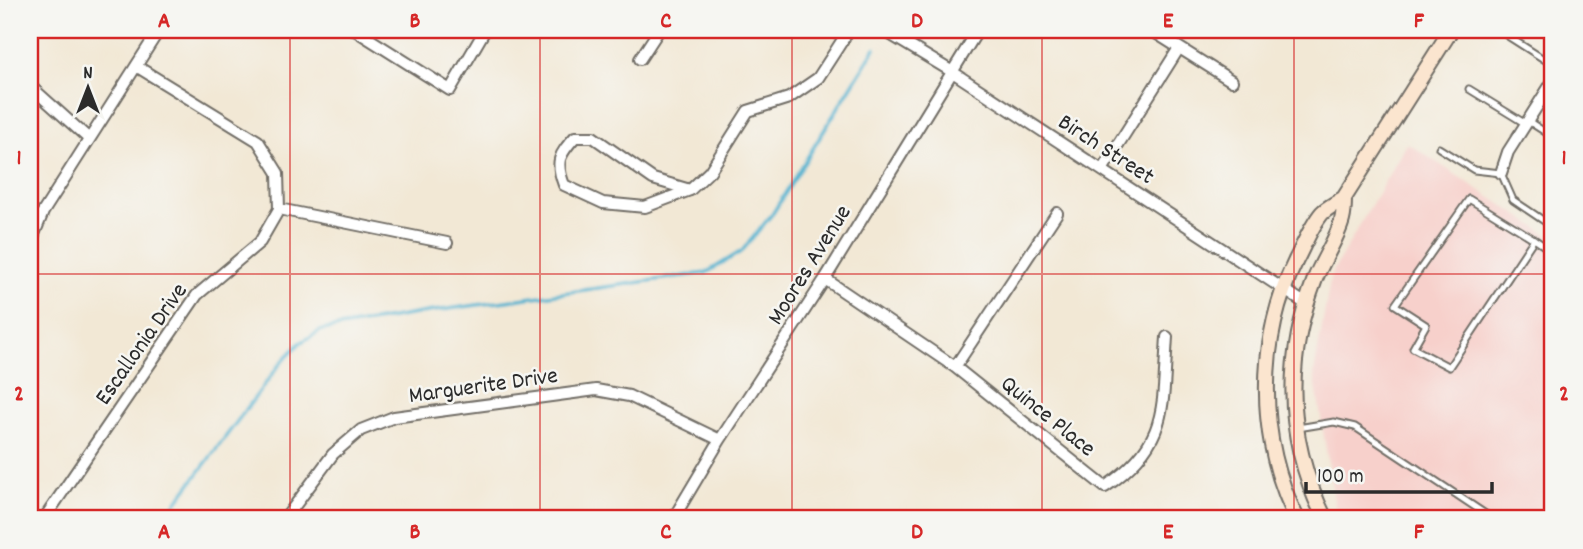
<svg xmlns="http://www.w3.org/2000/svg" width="1583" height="549" viewBox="0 0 1583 549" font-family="Dekko,sans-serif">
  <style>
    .built { fill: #f7d0cb }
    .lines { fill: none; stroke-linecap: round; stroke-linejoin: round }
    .stream { stroke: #51b2d0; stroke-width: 3.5 }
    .lane-casing { stroke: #716d66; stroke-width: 9 }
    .street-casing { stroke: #716d66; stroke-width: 14 }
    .secondary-casing { stroke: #716d66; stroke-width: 18 }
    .lane { stroke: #fff; stroke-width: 5 }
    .street { stroke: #fff; stroke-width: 10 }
    .secondary { stroke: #fbe5cf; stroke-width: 14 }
    .grid { fill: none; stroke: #d62828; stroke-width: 2; stroke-opacity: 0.55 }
    .labels { text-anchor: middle; stroke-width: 5; stroke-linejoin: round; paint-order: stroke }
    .street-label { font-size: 24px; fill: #2b2b2b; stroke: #f6f6f2 }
    .neatline { fill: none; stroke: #d62828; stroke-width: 2.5 }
    .grid-label { font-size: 23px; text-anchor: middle; font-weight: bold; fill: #d62828 }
  </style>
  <rect width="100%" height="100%" fill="#f6f6f2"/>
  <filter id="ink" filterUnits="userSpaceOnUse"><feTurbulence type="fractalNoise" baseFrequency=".0143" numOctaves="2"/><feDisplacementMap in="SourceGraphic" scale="14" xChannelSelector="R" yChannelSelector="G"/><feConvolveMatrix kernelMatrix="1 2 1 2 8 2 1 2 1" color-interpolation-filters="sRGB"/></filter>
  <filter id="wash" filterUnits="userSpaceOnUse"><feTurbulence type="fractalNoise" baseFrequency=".00686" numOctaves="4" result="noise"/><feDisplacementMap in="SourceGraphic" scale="28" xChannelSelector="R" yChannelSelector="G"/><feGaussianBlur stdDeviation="1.57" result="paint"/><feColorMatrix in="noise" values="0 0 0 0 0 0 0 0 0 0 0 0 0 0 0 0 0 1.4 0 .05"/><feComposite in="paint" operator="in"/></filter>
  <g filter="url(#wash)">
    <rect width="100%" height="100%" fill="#f2e8d5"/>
    <path class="built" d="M 1407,143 L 1553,238 L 1553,519 L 1337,519 L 1314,373 L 1331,275 Z"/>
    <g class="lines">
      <path class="stream" d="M 164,519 L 280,364 L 300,343 L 322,330 L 427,312 L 706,273 L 742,251 L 773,213 L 875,48"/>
    </g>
  </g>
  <g filter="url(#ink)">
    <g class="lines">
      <g class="lane-casing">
        <path id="lane" d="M 1506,35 L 1553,65
          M 1469,89 L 1526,124
          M 1528,121 L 1553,137
          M 1439,148 L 1474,170 L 1501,173 L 1513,200 L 1553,227
          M 1534,239 L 1469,199 L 1395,305 L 1426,325 L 1413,348 L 1449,367 L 1534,239 L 1553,252
          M 1298,428 L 1334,422 L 1355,427 L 1493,519"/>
      </g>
      <g class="street-casing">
        <path id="street" d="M 355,30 L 450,90 L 485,30
          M 883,30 L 951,71 L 1306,304
          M 1151,30 L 1232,81
          M 640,59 L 659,30
          M 30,86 L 89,139
          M 1102,170 L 1179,48
          M 1501,173 L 1508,152 L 1553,81
          M 690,190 L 653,179 L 593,137 L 575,137 C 559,155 555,161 564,185 L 603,203 L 645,207 L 690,190 L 710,171 L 748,111 L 789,98 L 818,78 L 849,30
          M 279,209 L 447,243
          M 30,244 L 43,212 L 159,30
          M 825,279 L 955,367 L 1105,487 C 1170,442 1162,408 1167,337
          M 955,367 L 1057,213
          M 44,519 L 197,295 L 260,242 L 279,209 L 278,173 L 258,141 L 136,66
          M 285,519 L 333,454 L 361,430 L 394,417 L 596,390 L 629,396 L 720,440
          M 673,519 L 720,440 L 825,279 L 978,30"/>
      </g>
      <g class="secondary-casing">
        <path id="secondary" d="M 1297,519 C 1257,439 1257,340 1296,260 C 1304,245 1311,226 1322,213 C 1328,207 1337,203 1344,198 L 1451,30
          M 1325,519 C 1286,441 1284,360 1315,279 C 1322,261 1338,237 1342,220 C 1344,213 1344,205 1344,198"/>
      </g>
      <use href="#lane" class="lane"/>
      <use href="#street" class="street"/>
      <use href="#secondary" class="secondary"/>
    </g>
  </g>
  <path class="grid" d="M 290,30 L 290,519M 540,30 L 540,519M 792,30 L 792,519M 1042,30 L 1042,519M 1294,30 L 1294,519M 30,274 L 1553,274"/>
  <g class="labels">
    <g class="street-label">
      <text transform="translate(1107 148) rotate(33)" y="8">Birch Street</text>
      <text transform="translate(808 264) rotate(-58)" y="8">Moores Avenue</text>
      <text transform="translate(140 343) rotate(-55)" y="8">Escallonia Drive</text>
      <text transform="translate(483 384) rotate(-8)" y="8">Marguerite Drive</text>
      <text transform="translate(1049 415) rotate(39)" y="8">Quince Place</text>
    </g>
  </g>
  <rect width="1583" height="549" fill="none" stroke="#f6f6f2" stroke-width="77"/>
  <g transform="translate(88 88)" stroke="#f6f6f2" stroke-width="5" paint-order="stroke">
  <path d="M0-5L12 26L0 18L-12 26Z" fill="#2b2b2b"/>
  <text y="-10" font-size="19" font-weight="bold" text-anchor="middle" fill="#2b2b2b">N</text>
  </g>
  <path d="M1306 482v10h186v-10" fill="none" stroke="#2b2b2b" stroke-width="3.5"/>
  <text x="1317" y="482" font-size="21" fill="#2b2b2b" stroke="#f6f6f2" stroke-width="5" paint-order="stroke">100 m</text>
  <rect x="38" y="38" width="1506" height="472" class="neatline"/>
  <g class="grid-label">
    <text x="164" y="27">A</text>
    <text x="415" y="27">B</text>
    <text x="666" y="27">C</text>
    <text x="917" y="27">D</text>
    <text x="1168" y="27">E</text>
    <text x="1419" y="27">F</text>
    <text x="19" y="164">1</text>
    <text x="1564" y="164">1</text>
    <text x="19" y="400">2</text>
    <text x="1564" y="400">2</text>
    <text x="164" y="538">A</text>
    <text x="415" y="538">B</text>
    <text x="666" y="538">C</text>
    <text x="917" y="538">D</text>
    <text x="1168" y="538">E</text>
    <text x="1419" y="538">F</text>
  </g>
</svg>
